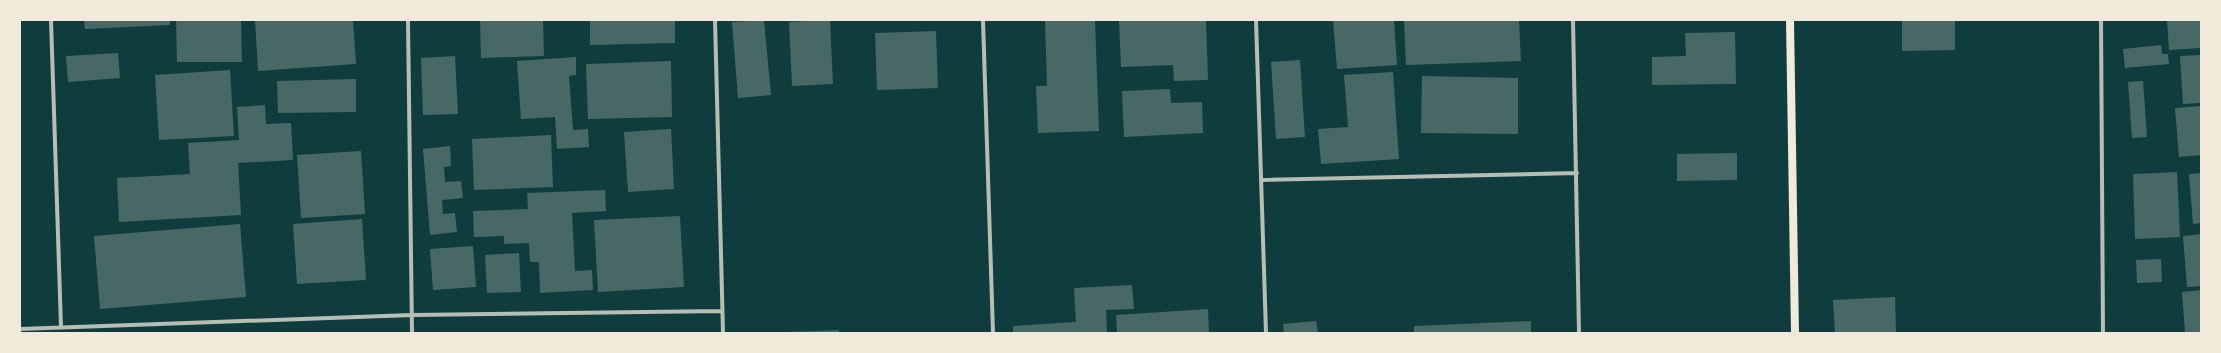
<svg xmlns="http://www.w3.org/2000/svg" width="2221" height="353" viewBox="0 0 2221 353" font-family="'Fira Sans Condensed',sans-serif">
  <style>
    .building { fill: #486865 }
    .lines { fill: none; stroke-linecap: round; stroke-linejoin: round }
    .minor { stroke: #b8beb3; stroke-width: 4 }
    .secondary { stroke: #f1e9da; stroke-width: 8 }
  </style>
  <rect width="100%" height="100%" fill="#0f3d3e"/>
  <path class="building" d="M 84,20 L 170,20 L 170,25 L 85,29 Z
    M 176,20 L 241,20 L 242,62 L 177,62 Z
    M 255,20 L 353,20 L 356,64 L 258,71 Z
    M 480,20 L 543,20 L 544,56 L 481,58 Z
    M 590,20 L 675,20 L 675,43 L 590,45 Z
    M 764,20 L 771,95 L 738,98 L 732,22 Z
    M 830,20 L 833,84 L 792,86 L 789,22 Z
    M 1045,20 L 1095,20 L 1099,131 L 1038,133 L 1036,86 L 1047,86 Z
    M 1119,20 L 1206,20 L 1208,80 L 1174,81 L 1173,65 L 1121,67 Z
    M 1333,20 L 1394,20 L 1397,65 L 1337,69 Z
    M 1404,20 L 1519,20 L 1521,61 L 1406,65 Z
    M 1902,20 L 1955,20 L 1955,50 L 1902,51 Z
    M 2167,20 L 2201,20 L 2201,48 L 2169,50 Z
    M 936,31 L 938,88 L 877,90 L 875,33 Z
    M 1735,32 L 1736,84 L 1652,85 L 1652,57 L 1686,56 L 1685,33 Z
    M 2161,45 L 2162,54 L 2168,54 L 2169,64 L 2125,68 L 2123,49 Z
    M 118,53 L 120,78 L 68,82 L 66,56 Z
    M 2201,55 L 2201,103 L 2183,104 L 2180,56 Z
    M 455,56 L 458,114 L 423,115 L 421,58 Z
    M 576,57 L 576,75 L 569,76 L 573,130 L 588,129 L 589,147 L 557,149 L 555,117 L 521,119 L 517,61 Z
    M 1300,60 L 1305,137 L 1276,139 L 1271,62 Z
    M 671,61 L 672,117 L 588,119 L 586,64 Z
    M 230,70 L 234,136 L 159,140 L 155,75 Z
    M 1393,72 L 1399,159 L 1321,164 L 1318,129 L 1348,127 L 1344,75 Z
    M 1422,76 L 1518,78 L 1518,134 L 1421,133 Z
    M 356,79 L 356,112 L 278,113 L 277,81 Z
    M 2143,81 L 2147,137 L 2132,138 L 2128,82 Z
    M 1170,89 L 1171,103 L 1202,102 L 1203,133 L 1124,137 L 1122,91 Z
    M 265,105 L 266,124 L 291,123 L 293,160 L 238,163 L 241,215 L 119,222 L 117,178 L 190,174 L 188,143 L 239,140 L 237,107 Z
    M 2201,106 L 2201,155 L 2179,157 L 2175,108 Z
    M 671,129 L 674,189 L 628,192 L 624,132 Z
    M 551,135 L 553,187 L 474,190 L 472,139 Z
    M 450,146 L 451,166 L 444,167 L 445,182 L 461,181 L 463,198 L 442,200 L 443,214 L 455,213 L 457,232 L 430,235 L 423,149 Z
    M 361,151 L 365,214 L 301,218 L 297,155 Z
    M 1737,153 L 1737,180 L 1677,181 L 1677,154 Z
    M 2177,172 L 2180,237 L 2135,239 L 2133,174 Z
    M 2201,173 L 2201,223 L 2193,224 L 2189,174 Z
    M 605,190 L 606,211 L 572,213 L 575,271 L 592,270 L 593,290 L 540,293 L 539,262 L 530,262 L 529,243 L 504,244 L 504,236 L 474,237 L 473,211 L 528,209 L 527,193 Z
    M 680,216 L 684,287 L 598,292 L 594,220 Z
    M 362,219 L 366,280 L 297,284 L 293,224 Z
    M 240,224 L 246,297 L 100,309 L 94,236 Z
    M 2201,234 L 2201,286 L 2187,287 L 2183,236 Z
    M 473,246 L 476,287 L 433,290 L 430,249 Z
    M 519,253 L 521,292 L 487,293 L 485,255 Z
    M 2161,259 L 2162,282 L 2137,283 L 2136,260 Z
    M 1132,285 L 1134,309 L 1106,310 L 1107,333 L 1013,333 L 1013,326 L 1076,322 L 1074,288 Z
    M 2201,290 L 2201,333 L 2185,333 L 2182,292 Z
    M 1895,297 L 1896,333 L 1835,333 L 1833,300 Z
    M 1208,309 L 1209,333 L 1117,333 L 1116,315 Z
    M 1316,321 L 1318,333 L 1284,333 L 1283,324 Z
    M 1531,321 L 1531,333 L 1414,333 L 1414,326 Z
    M 839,330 L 839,333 L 789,333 L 789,332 Z"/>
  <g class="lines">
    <path class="minor" d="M 51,20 L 61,327
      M 408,20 L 412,333
      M 715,20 L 723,333
      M 983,20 L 993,333
      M 1256,20 L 1266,333
      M 1573,20 L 1579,333
      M 2101,20 L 2103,333
      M 1262,180 L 1577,173
      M 20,329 L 412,315 L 722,311"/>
    <path class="secondary" d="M 1790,20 L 1795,333"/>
  </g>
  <rect width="2221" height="353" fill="none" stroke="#f1e9da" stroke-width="42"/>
</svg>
